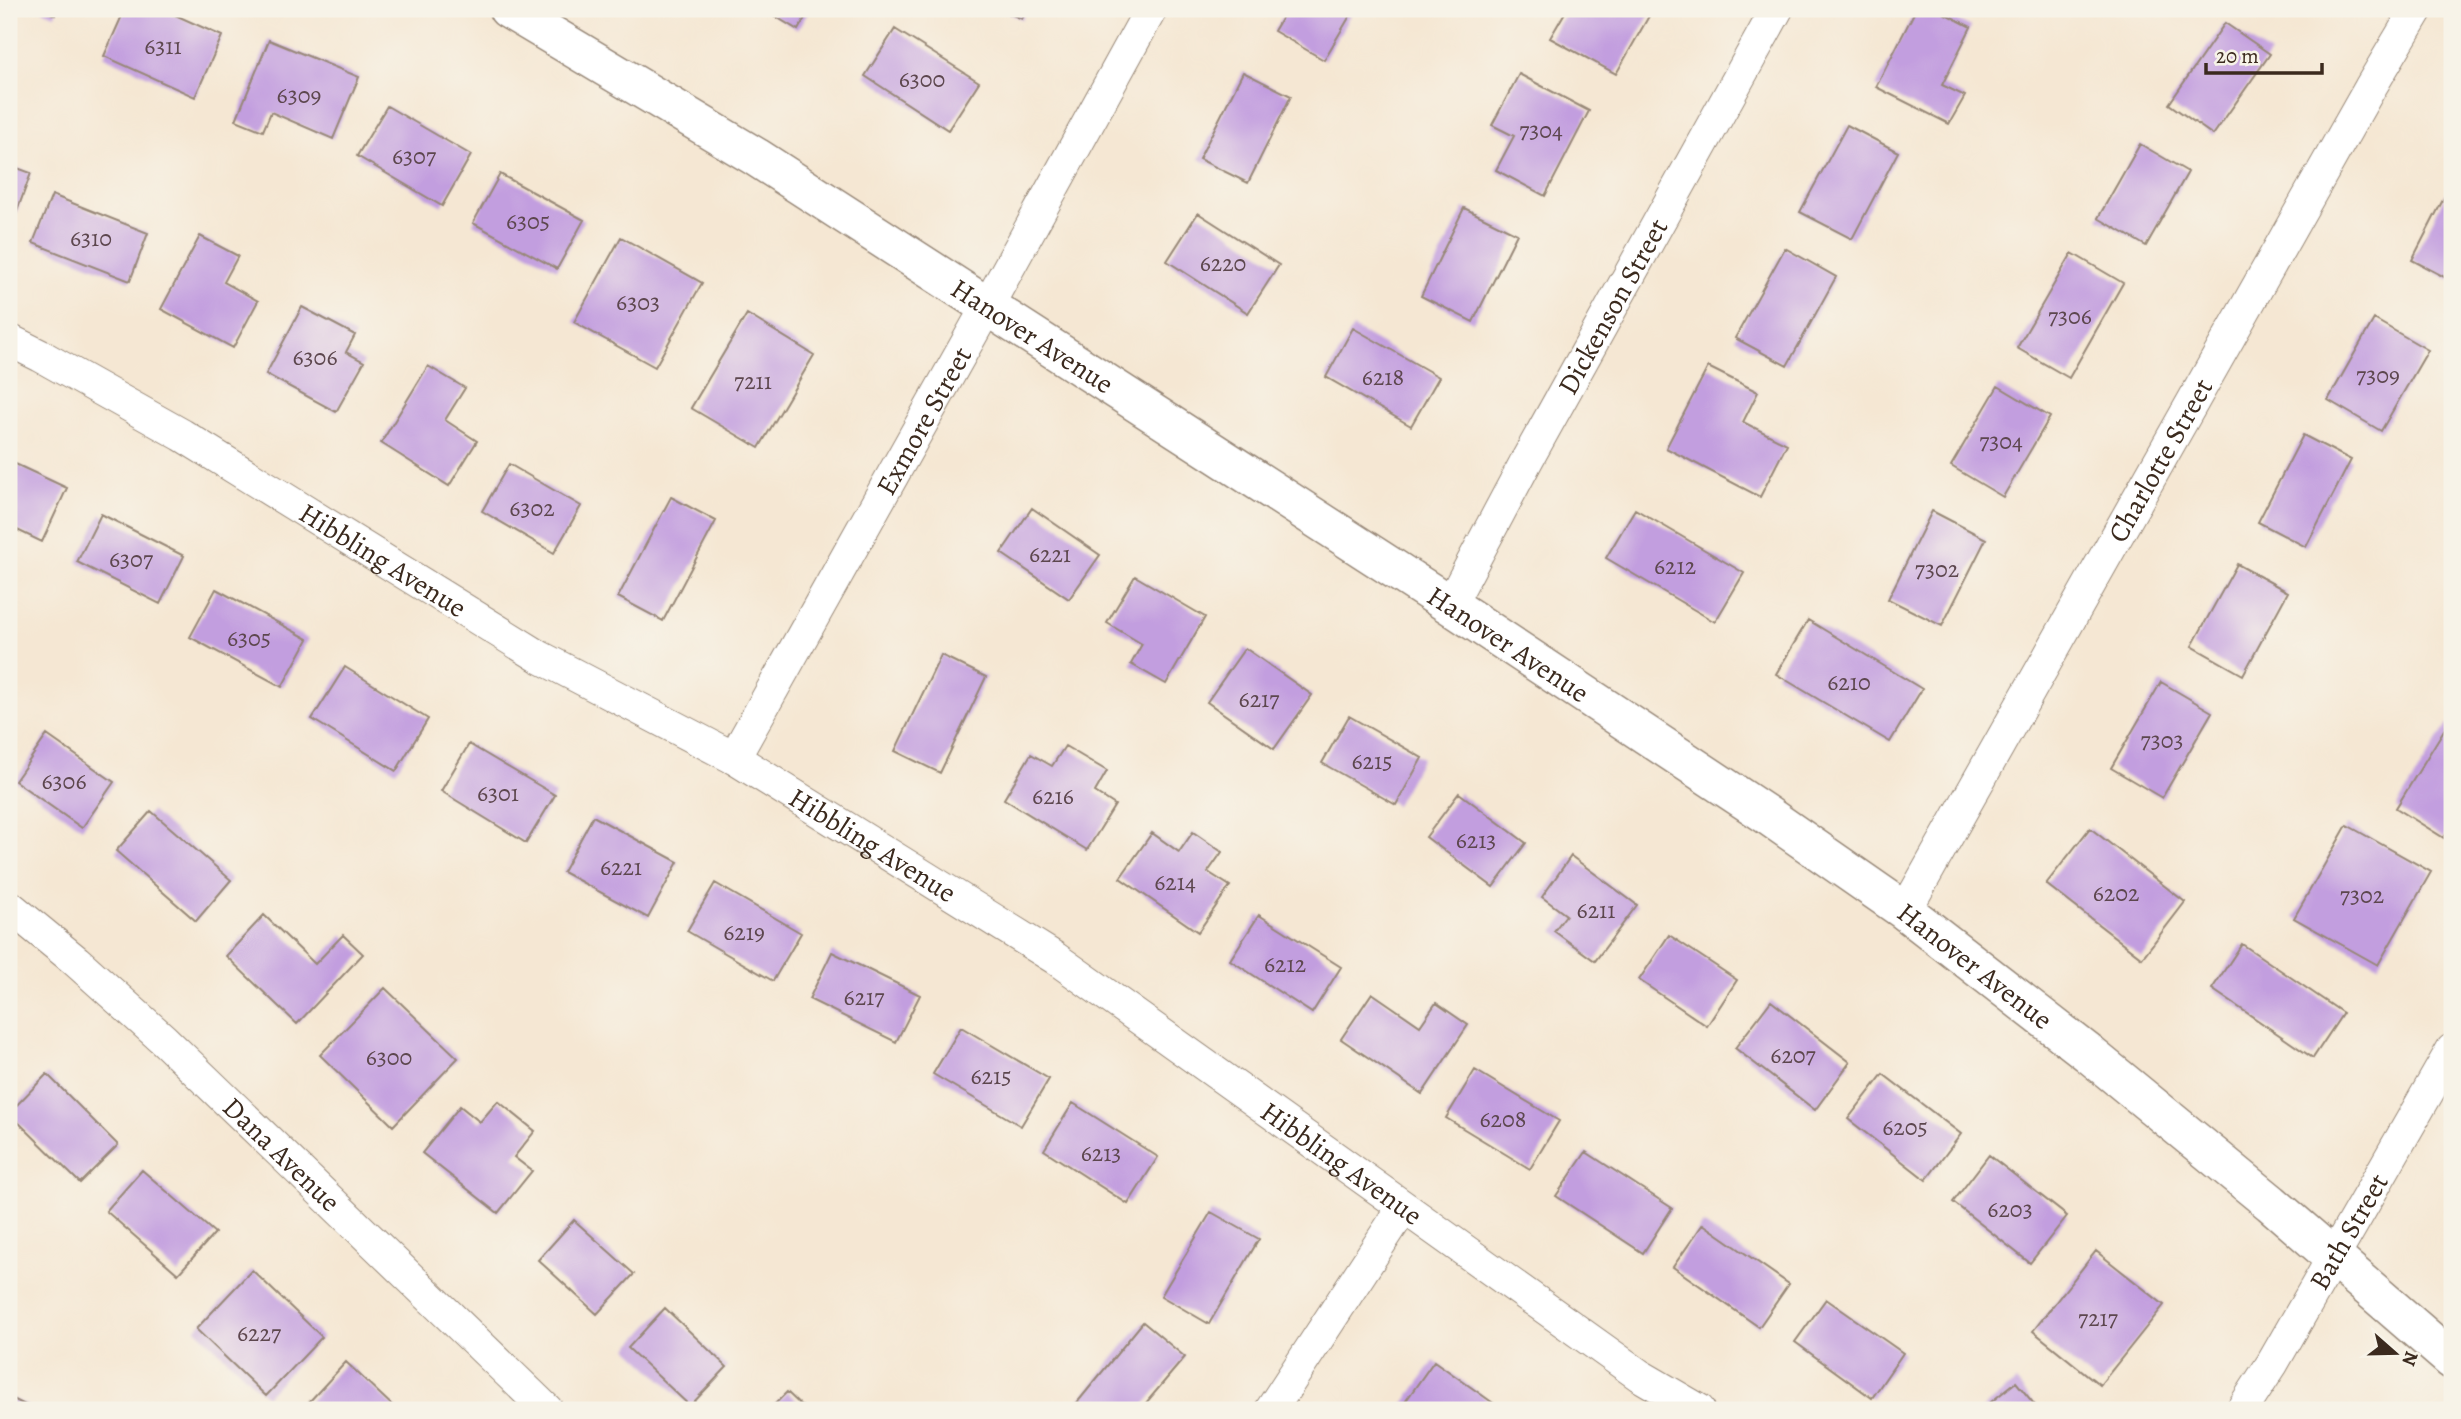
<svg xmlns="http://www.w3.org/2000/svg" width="2461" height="1419" viewBox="0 0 2461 1419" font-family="Alegreya,serif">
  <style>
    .building { fill: #c29edf }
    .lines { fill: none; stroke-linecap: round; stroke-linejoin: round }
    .minor-casing { stroke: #988878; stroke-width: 34 }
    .tertiary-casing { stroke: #988878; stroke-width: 41 }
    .minor { stroke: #fff; stroke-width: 32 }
    .tertiary { stroke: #fff; stroke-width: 38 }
    .labels { text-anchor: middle; stroke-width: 5; stroke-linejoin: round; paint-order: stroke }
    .number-label { font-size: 24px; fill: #5d474e }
    .street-label { font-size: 28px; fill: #3b2a1e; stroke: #f7f3e8 }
  </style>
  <rect width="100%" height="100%" fill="#f7f3e8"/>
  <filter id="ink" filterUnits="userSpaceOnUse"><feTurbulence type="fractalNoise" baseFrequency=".0143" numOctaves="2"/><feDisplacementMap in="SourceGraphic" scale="14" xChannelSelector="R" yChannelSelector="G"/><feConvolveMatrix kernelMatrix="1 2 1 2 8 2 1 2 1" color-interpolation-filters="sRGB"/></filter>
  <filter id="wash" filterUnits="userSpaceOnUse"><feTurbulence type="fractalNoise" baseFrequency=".00686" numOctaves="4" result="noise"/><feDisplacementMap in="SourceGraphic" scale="28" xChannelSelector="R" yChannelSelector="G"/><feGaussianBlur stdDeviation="1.57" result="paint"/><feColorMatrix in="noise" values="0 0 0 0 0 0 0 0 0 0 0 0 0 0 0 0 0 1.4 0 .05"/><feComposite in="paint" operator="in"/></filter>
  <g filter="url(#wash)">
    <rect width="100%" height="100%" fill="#f5e7d3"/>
    <g id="blocks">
      <path class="building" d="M 40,9 L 57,9 L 55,15 Z
        M 125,9 L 162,9 L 222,36 L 195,97 L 104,56 Z
        M 763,9 L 810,9 L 798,30 Z
        M 999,9 L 1027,9 L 1022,19 Z
        M 1287,9 L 1354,9 L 1324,60 L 1274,31 Z
        M 1567,9 L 1653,9 L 1616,74 L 1550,38 Z
        M 1916,9 L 1936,9 L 1971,27 L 1942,85 L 1965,96 L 1949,124 L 1876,87 Z
        M 2225,23 L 2270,54 L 2213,135 L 2169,104 Z
        M 895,29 L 979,82 L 948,130 L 865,76 Z
        M 269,40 L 359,77 L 333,139 L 271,112 L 263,131 L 236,120 Z
        M 1243,72 L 1291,96 L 1248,183 L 1199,159 Z
        M 1519,74 L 1589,111 L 1545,196 L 1496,170 L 1514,136 L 1492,125 Z
        M 387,106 L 471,155 L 442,206 L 357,156 Z
        M 1847,125 L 1898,152 L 1852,239 L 1800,212 Z
        M 2140,144 L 2188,172 L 2146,246 L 2098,218 Z
        M 9,165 L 31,173 L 13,222 L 9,221 Z
        M 500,174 L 584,220 L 557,269 L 473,223 Z
        M 2447,192 L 2452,195 L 2452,281 L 2412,260 Z
        M 52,195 L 148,233 L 130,281 L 33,243 Z
        M 1464,208 L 1517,234 L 1473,322 L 1421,296 Z
        M 1198,213 L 1279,265 L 1248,313 L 1167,261 Z
        M 200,236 L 238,256 L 224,282 L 258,301 L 233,348 L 161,309 Z
        M 621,237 L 702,283 L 655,367 L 574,322 Z
        M 1785,248 L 1836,277 L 1787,366 L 1735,338 Z
        M 2072,253 L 2123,283 L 2069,378 L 2017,348 Z
        M 302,307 L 355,335 L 346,352 L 364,362 L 336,412 L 266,374 Z
        M 747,314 L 814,355 L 759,448 L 691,408 Z
        M 2374,319 L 2428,350 L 2381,431 L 2328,400 Z
        M 1353,328 L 1439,377 L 1411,426 L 1326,377 Z
        M 428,366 L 465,388 L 445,420 L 477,441 L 449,486 L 381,443 Z
        M 1708,367 L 1758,392 L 1743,422 L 1787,444 L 1760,497 L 1666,448 Z
        M 1998,386 L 2050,417 L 2003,497 L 1951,466 Z
        M 2303,435 L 2351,460 L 2306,547 L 2258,522 Z
        M 9,461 L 67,488 L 42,542 L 11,527 L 9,533 Z
        M 509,464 L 581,506 L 554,553 L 482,511 Z
        M 671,497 L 716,521 L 663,621 L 618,597 Z
        M 1032,508 L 1100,555 L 1069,599 L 1001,553 Z
        M 1635,509 L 1744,573 L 1715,622 L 1606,558 Z
        M 1932,511 L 1986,539 L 1942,626 L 1888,599 Z
        M 101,514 L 184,556 L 160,604 L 77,562 Z
        M 2237,564 L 2288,592 L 2243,675 L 2192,646 Z
        M 1135,576 L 1205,617 L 1166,684 L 1131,664 L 1142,644 L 1107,623 Z
        M 216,589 L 308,639 L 282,687 L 190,637 Z
        M 1808,620 L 1922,689 L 1890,742 L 1776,674 Z
        M 1245,648 L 1312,695 L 1274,749 L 1207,702 Z
        M 941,655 L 986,677 L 940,773 L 895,751 Z
        M 345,667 L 428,719 L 396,771 L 312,719 Z
        M 2161,682 L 2212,712 L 2162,798 L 2111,768 Z
        M 1349,716 L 1422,758 L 1396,805 L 1322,763 Z
        M 2447,725 L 2452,728 L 2452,824 L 2444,838 L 2396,808 Z
        M 47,735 L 114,782 L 82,828 L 15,781 Z
        M 469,744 L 555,795 L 526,843 L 441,791 Z
        M 1065,746 L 1107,771 L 1095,792 L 1115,805 L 1087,850 L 1004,799 L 1031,754 L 1052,766 Z
        M 1459,793 L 1526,843 L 1493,887 L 1426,837 Z
        M 151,811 L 231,880 L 196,921 L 116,851 Z
        M 593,816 L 678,862 L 648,918 L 563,872 Z
        M 2347,825 L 2431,872 L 2378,965 L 2294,918 Z
        M 2090,828 L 2185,902 L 2142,958 L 2046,884 Z
        M 1193,832 L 1222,852 L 1208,872 L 1230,886 L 1198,932 L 1120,878 L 1152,833 L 1179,852 Z
        M 1571,856 L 1637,905 L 1595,961 L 1554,931 L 1566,915 L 1542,897 Z
        M 715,883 L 801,933 L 773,981 L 687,931 Z
        M 264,915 L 315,964 L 343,935 L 363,954 L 297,1024 L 226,956 Z
        M 1259,915 L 1341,967 L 1312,1013 L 1230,960 Z
        M 1669,935 L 1737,980 L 1707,1026 L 1639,980 Z
        M 2242,944 L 2343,1013 L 2313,1058 L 2212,989 Z
        M 832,952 L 920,995 L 896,1042 L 809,999 Z
        M 385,988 L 458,1058 L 393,1126 L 320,1055 Z
        M 1372,993 L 1420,1026 L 1436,1003 L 1468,1025 L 1422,1094 L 1341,1039 Z
        M 1771,1001 L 1850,1062 L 1815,1110 L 1735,1048 Z
        M 961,1027 L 1049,1079 L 1021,1126 L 933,1074 Z
        M 1475,1070 L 1559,1121 L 1530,1169 L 1446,1118 Z
        M 47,1074 L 118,1145 L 80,1183 L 9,1113 Z
        M 1883,1074 L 1961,1134 L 1926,1180 L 1848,1119 Z
        M 498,1101 L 535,1131 L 514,1157 L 532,1171 L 498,1213 L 422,1153 L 460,1106 L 480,1122 Z
        M 1073,1103 L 1158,1157 L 1128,1204 L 1044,1150 Z
        M 1586,1152 L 1672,1208 L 1643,1253 L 1556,1196 Z
        M 1989,1155 L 2067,1216 L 2030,1263 L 1953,1202 Z
        M 142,1170 L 215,1233 L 178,1274 L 106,1211 Z
        M 1211,1212 L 1259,1239 L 1209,1324 L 1161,1296 Z
        M 574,1220 L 634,1274 L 597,1314 L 538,1260 Z
        M 1703,1224 L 1789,1284 L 1759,1327 L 1673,1267 Z
        M 2096,1251 L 2164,1305 L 2100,1385 L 2033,1331 Z
        M 252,1270 L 322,1337 L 266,1396 L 196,1329 Z
        M 1826,1299 L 1903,1353 L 1872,1398 L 1795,1342 Z
        M 665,1308 L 727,1367 L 690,1406 L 628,1348 Z
        M 1143,1322 L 1185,1357 L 1140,1410 L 1083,1410 L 1076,1404 Z
        M 1434,1361 L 1503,1410 L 1411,1410 L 1403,1405 Z
        M 346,1362 L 397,1410 L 319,1410 L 309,1402 Z
        M 2016,1382 L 2039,1410 L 1981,1410 Z
        M 787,1392 L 806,1410 L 769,1410 Z
        M 9,1397 L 35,1410 L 9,1410 Z"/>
    </g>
  </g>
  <g filter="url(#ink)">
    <use href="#blocks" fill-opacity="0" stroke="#988878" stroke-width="2"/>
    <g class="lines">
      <g class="minor-casing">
        <g id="minor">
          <path id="s1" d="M 9,340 L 41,356 L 182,435 L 540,657 L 734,758 L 1055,958 L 1639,1375 L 1699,1410"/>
          <path id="s2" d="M 1450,605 L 1528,458 L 1777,9"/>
          <path id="s3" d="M 734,758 L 987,307 L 1151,9"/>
          <path id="s4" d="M 9,906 L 76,961 L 164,1040 L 547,1410"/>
          <path id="s5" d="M 1905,911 L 2370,88 L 2417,9"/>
          <path d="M 1271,1410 L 1403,1208"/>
          <path id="s6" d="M 2242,1410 L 2272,1364 L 2452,1050"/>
        </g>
      </g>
      <g class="tertiary-casing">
        <g id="tertiary">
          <path id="s7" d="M 508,9 L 756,157 L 1450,605 L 1767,815 L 1905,911 L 2088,1053 L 2271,1203 L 2452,1360"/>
        </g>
      </g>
      <use href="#minor" class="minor"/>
      <use href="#tertiary" class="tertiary"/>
    </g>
  </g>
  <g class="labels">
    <g class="number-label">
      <text x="163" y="54">6311</text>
      <text x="922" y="87">6300</text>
      <text x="299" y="103">6309</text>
      <text x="1541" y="138">7304</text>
      <text x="414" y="164">6307</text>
      <text x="528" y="229">6305</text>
      <text x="91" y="246">6310</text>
      <text x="1223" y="271">6220</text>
      <text x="638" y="310">6303</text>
      <text x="2070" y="324">7306</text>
      <text x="315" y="365">6306</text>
      <text x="2378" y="383">7309</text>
      <text x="1383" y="385">6218</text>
      <text x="753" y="389">7211</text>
      <text x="2001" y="449">7304</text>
      <text x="532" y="516">6302</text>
      <text x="1050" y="562">6221</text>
      <text x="131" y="567">6307</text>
      <text x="1675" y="574">6212</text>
      <text x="1937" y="577">7302</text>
      <text x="249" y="646">6305</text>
      <text x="1849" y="690">6210</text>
      <text x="1259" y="707">6217</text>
      <text x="2162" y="748">7303</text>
      <text x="1372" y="769">6215</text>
      <text x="64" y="789">6306</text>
      <text x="498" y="801">6301</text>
      <text x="1053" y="804">6216</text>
      <text x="1476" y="848">6213</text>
      <text x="621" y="875">6221</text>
      <text x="1175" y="890">6214</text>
      <text x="2116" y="901">6202</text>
      <text x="2362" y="903">7302</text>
      <text x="1596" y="918">6211</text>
      <text x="744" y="940">6219</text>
      <text x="1285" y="972">6212</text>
      <text x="864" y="1005">6217</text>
      <text x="1793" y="1063">6207</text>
      <text x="389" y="1065">6300</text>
      <text x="991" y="1084">6215</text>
      <text x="1503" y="1127">6208</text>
      <text x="1905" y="1135">6205</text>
      <text x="1101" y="1161">6213</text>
      <text x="2010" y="1217">6203</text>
      <text x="2098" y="1326">7217</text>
      <text x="259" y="1341">6227</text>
    </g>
    <g class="street-label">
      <text dy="10" stroke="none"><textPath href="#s2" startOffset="340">Dickenson Street</textPath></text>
      <text dy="10" stroke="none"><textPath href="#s7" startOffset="618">Hanover Avenue</textPath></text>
      <text dy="10" stroke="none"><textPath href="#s3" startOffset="387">Exmore Street</textPath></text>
      <text dy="10" stroke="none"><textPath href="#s5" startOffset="518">Charlotte Street</textPath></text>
      <text dy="10" stroke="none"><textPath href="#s1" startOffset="434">Hibbling Avenue</textPath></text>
      <text dy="10" stroke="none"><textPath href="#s7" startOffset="1185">Hanover Avenue</textPath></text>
      <text dy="10" stroke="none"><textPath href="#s1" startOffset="1001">Hibbling Avenue</textPath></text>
      <text dy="10" stroke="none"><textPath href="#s7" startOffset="1752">Hanover Avenue</textPath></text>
      <text dy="10" stroke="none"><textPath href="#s4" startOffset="369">Dana Avenue</textPath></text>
      <text dy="10" stroke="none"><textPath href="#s1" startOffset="1568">Hibbling Avenue</textPath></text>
      <text dy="10" stroke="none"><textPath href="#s6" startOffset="208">Bath Street</textPath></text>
    </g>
  </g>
  <rect width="2461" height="1419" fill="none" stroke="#f7f3e8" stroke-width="35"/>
  <g transform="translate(2395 1353) rotate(110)" stroke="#f7f3e8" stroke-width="5" paint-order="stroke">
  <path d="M0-5L12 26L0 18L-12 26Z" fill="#3b2a1e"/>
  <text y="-10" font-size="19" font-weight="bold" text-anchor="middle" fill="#3b2a1e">N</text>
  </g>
  <path d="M2206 63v10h116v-10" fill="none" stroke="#3b2a1e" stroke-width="3.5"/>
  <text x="2216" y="63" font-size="21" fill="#3b2a1e" stroke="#f7f3e8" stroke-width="5" paint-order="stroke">20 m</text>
</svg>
